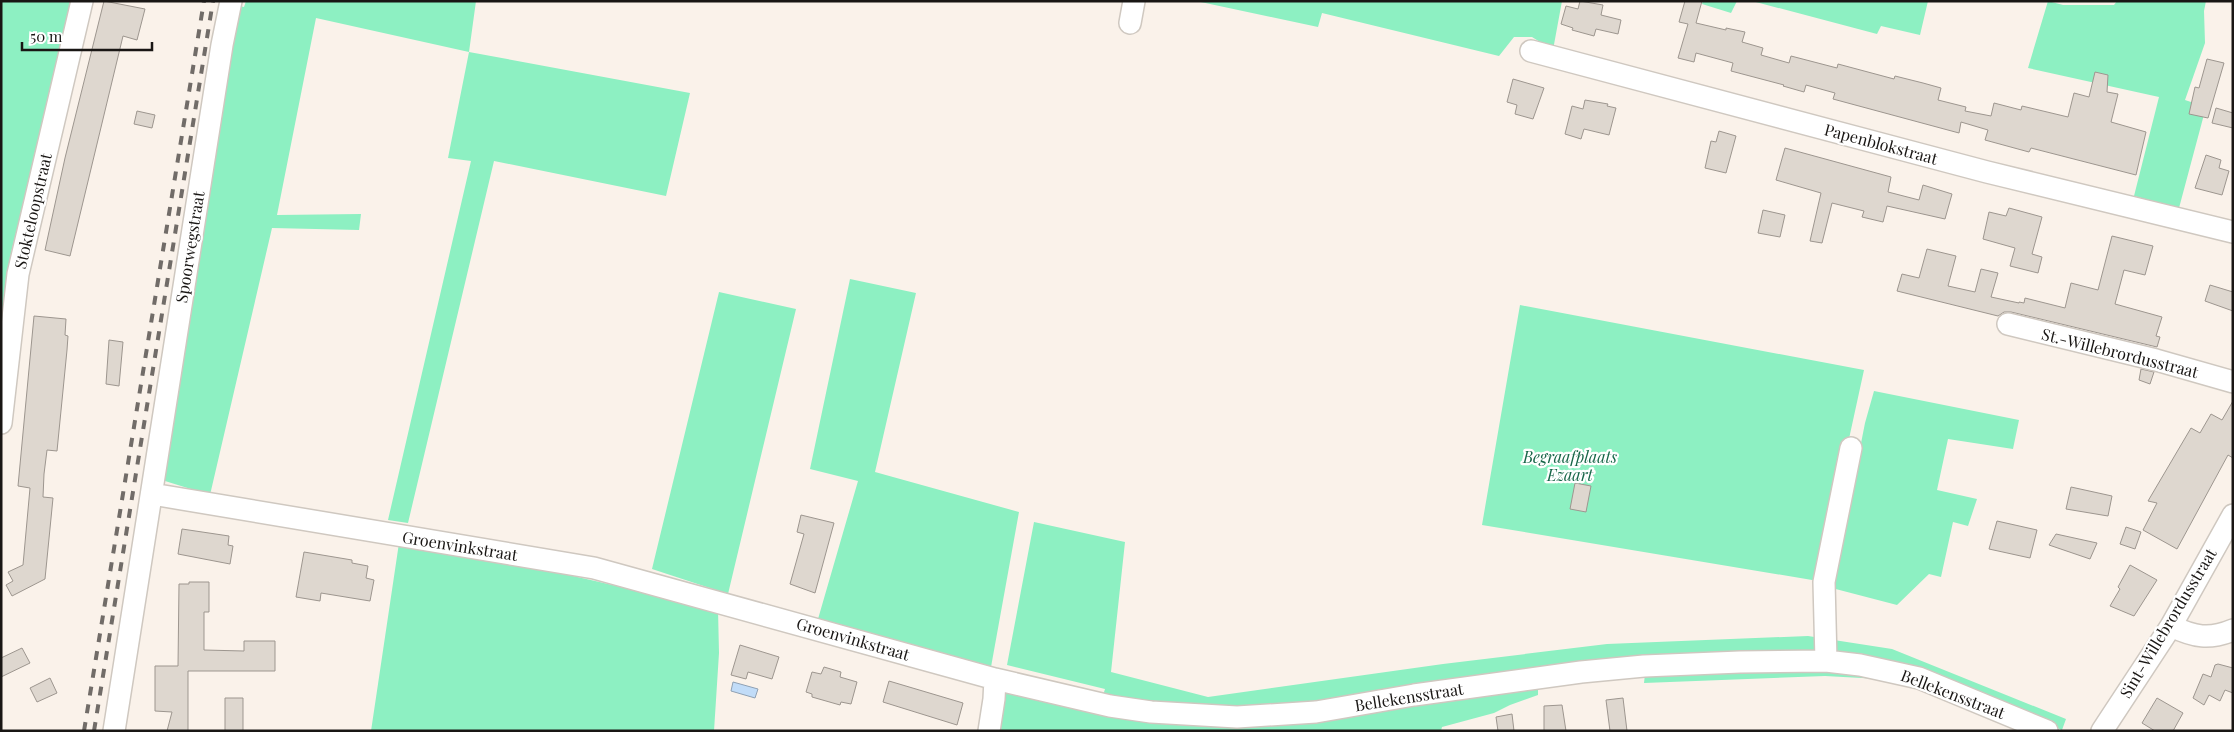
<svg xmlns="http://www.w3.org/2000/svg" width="2234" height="732" viewBox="0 0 2234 732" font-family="'Playfair Display',serif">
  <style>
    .green { fill: #8df0c2 }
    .water { fill: #c1dcf8; stroke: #8fa1b4 }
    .building { fill: #ded7cf; stroke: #9d968f }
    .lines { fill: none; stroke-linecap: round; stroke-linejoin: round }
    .minor-casing { stroke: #cfc8c0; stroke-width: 24 }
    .minor { stroke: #fff; stroke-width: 21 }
    .rail { stroke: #716c68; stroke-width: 4; stroke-dasharray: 9 9; stroke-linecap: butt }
    .labels { text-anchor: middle; stroke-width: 4.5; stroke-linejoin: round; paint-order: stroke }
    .street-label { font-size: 16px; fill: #191614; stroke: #fff }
    .park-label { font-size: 16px; font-style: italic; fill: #176648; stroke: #fff }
  </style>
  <rect width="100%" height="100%" fill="#faf2ea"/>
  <path class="green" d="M 1,1 L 74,1 L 11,253 L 1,349 Z
    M 246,1 L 476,1 L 469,52 L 690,93 L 666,196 L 494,161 L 408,523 L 388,520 L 471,161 L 448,158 L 469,52 L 316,18 L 277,215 L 361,214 L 359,230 L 272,228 L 210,495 L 165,481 L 160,469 L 235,5 L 244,7 Z
    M 1196,1 L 1562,1 L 1553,50 L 1532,37 L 1514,37 L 1499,56 L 1322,13 L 1318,27 Z
    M 1703,1 L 1737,1 L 1731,13 L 1702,4 Z
    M 1752,1 L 1928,1 L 1920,35 L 1881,26 L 1877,34 Z
    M 2048,1 L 2063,5 L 2114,5 L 2117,1 L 2206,1 L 2204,11 L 2205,43 L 2185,100 L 2206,107 L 2179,208 L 2134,196 L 2159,97 L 2028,68 Z
    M 850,279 L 916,293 L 875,472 L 1019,512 L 991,667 L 818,619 L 858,481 L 810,469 Z
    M 719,292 L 796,309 L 728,594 L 652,569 Z
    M 1520,305 L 1864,370 L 1818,581 L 1482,525 Z
    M 1874,391 L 2019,420 L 2013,449 L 1948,439 L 1937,490 L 1977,499 L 1968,526 L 1953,522 L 1941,577 L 1929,574 L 1897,605 L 1828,587 L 1850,499 L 1865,423 Z
    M 1034,522 L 1125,542 L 1111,672 L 1208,697 L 1443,664 L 1607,644 L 1808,636 L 1892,649 L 2066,719 L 2062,730 L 1971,691 L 1880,679 L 1825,676 L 1644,683 L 1645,674 L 1538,687 L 1538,695 L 1510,705 L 1494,713 L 1442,727 L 1441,731 L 997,731 L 1003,692 L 1097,714 L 1105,689 L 1007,665 Z
    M 399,543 L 560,573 L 718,609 L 719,653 L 714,731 L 371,731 Z"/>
  <path class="water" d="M 733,682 L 758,689 L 755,698 L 731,691 Z"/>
  <path class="building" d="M 104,1 L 145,9 L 137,40 L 123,36 L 70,256 L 45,250 L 65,158 Z
    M 1580,1 L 1603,5 L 1601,15 L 1621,20 L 1618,34 L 1596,29 L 1594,36 L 1572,30 L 1573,28 L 1561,24 L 1566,6 L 1578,9 Z
    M 1685,1 L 1702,1 L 1696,23 L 1726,30 L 1726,28 L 1745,32 L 1742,42 L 1763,48 L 1761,55 L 1789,63 L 1791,56 L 1837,68 L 1838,64 L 1894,79 L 1895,76 L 1923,83 L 1941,88 L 1938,100 L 1966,107 L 1965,111 L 1991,116 L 1994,103 L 2021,110 L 2022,106 L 2068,117 L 2074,93 L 2089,97 L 2095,72 L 2108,75 L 2107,92 L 2118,94 L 2111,122 L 2146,132 L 2136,175 L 2031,148 L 2029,152 L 1985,140 L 1988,130 L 1961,122 L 1959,133 L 1833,99 L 1835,93 L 1806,85 L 1804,92 L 1783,86 L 1784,85 L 1731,71 L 1733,63 L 1696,53 L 1694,62 L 1678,58 L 1688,24 L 1679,22 Z
    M 2207,59 L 2224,63 L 2208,118 L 2189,114 L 2195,87 L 2199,88 Z
    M 1513,79 L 1544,88 L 1533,119 L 1515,114 L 1517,105 L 1507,102 Z
    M 1585,100 L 1608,104 L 1607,106 L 1616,108 L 1609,135 L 1584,129 L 1581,139 L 1565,134 L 1572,106 L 1583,109 Z
    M 2216,108 L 2233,113 L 2233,128 L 2212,123 Z
    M 137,111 L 155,115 L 152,128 L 134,124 Z
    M 1719,131 L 1736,136 L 1726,173 L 1705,168 L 1711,141 L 1716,142 Z
    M 1785,148 L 1891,177 L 1888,192 L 1919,200 L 1923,185 L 1952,194 L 1945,219 L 1887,206 L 1883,222 L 1862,217 L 1864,211 L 1832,203 L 1822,243 L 1810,241 L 1821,193 L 1776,180 Z
    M 2206,155 L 2221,160 L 2219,168 L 2229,171 L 2222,195 L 2195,188 Z
    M 2009,208 L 2042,217 L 2032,254 L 2042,257 L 2038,273 L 2010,266 L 2015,248 L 1983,239 L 1989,212 L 2006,216 Z
    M 1763,210 L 1785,215 L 1780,237 L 1758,233 Z
    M 2112,236 L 2153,246 L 2145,275 L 2124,270 L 2115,304 L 2162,317 L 2156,336 L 2160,337 L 2157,347 L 2011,312 L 2004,312 L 1998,316 L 1897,291 L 1902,274 L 1919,278 L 1927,249 L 1956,256 L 1948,286 L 1975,292 L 1981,269 L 1998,273 L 1991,297 L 2019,303 L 2019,302 L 2024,303 L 2025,298 L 2065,308 L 2071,283 L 2098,290 Z
    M 2210,285 L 2233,292 L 2233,311 L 2205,301 Z
    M 34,316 L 66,319 L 65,335 L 68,336 L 67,350 L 57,451 L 47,450 L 44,474 L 43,497 L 53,498 L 45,579 L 12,596 L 6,585 L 13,581 L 8,572 L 23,565 L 30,488 L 18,486 Z
    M 109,340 L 123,342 L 119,386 L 106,384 Z
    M 2141,369 L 2154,372 L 2150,384 L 2139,380 Z
    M 2233,401 L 2233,458 L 2228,455 L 2177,549 L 2143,530 L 2157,503 L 2148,501 L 2191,428 L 2200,433 L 2211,414 L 2222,420 Z
    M 1575,483 L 1591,486 L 1586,512 L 1570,509 Z
    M 2071,487 L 2112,496 L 2108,516 L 2066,509 Z
    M 801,515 L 834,523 L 815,593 L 790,584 L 804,534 L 797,532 Z
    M 1997,521 L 2037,530 L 2030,558 L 1989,549 Z
    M 2126,527 L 2141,532 L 2135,549 L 2120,544 Z
    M 182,529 L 229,536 L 228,545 L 233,546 L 230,564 L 178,554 Z
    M 2056,534 L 2097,543 L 2090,559 L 2049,545 Z
    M 304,552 L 352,560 L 352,563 L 368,566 L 366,578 L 374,580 L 370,601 L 321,593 L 320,601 L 296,597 Z
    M 2130,565 L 2157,580 L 2134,616 L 2110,606 L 2120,589 L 2118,587 Z
    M 189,582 L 209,582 L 209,612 L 204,612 L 204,650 L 244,651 L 244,641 L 275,641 L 275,671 L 188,671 L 188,731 L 167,731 L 172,712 L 155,711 L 155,666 L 178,666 L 179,584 L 189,584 Z
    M 740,645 L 779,657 L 772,679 L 748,672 L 746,679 L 731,675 Z
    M 22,648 L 30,663 L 1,677 L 1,658 Z
    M 2218,664 L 2233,668 L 2233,693 L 2225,690 L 2220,701 L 2209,695 L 2204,705 L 2193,698 L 2203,674 L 2211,677 L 2215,665 Z
    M 824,667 L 841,672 L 840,677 L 857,682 L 851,704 L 841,702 L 840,705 L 812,697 L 812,694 L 806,692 L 812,672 L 821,674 Z
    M 50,678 L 57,693 L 37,702 L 30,688 Z
    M 889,681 L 963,703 L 957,725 L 883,702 Z
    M 225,698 L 243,698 L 243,731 L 225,731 Z
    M 1623,698 L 1627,731 L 1610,731 L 1606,700 Z
    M 2157,698 L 2183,713 L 2173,731 L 2155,731 L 2142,723 Z
    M 1562,705 L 1566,731 L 1544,731 L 1544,706 Z
    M 1512,714 L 1514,731 L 1498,731 L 1496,717 Z"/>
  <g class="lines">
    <g class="minor-casing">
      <path id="minor" d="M 1130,23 L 1134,1
        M 1531,51 L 1987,172 L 2233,232
        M 2008,324 L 2156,360 L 2233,382
        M 1,423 L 18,274 L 82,1
        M 152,494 L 594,568 L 995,679 L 1110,706 L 1151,712 L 1237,717 L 1316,712 L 1414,695 L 1581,672 L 1644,666 L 1740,662 L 1826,661 L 1860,665 L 1919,678 L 2047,731
        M 2171,626 C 2194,637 2209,640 2233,630
        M 1826,661 L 1824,582 L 1851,448
        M 114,731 L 222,45 L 231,1
        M 989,731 L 994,699 L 995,679
        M 2102,731 L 2171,626 L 2233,515"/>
    </g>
    <use href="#minor" class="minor"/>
    <path class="rail" d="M 84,731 L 204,1
      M 94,731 L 213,1"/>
  </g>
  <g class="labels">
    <g class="street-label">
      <text transform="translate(1881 144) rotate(15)" y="6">Papenblokstraat</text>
      <text transform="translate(33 211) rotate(-77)" y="6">Stokteloopstraat</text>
      <text transform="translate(190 247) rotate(-81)" y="6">Spoorwegstraat</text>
      <text transform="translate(2120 353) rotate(14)" y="6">St.-Willebrordusstraat</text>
      <text transform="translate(460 546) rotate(9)" y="6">Groenvinkstraat</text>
      <text transform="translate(2168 623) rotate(-59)" y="6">Sint-Willebrordusstraat</text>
      <text transform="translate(853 639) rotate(16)" y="6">Groenvinkstraat</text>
      <text transform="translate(1953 694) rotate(21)" y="6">Bellekensstraat</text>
      <text transform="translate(1409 697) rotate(-9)" y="6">Bellekensstraat</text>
    </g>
    <g class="park-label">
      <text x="1570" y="463">Begraafplaats<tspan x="1570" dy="18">Ezaart</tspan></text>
    </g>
  </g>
  <rect width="2234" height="732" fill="none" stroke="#191614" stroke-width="5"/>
  <path d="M22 42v8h130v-8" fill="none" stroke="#191614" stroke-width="2.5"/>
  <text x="30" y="42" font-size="15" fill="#191614" stroke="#ffffff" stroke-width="4" paint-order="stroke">50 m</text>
</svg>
